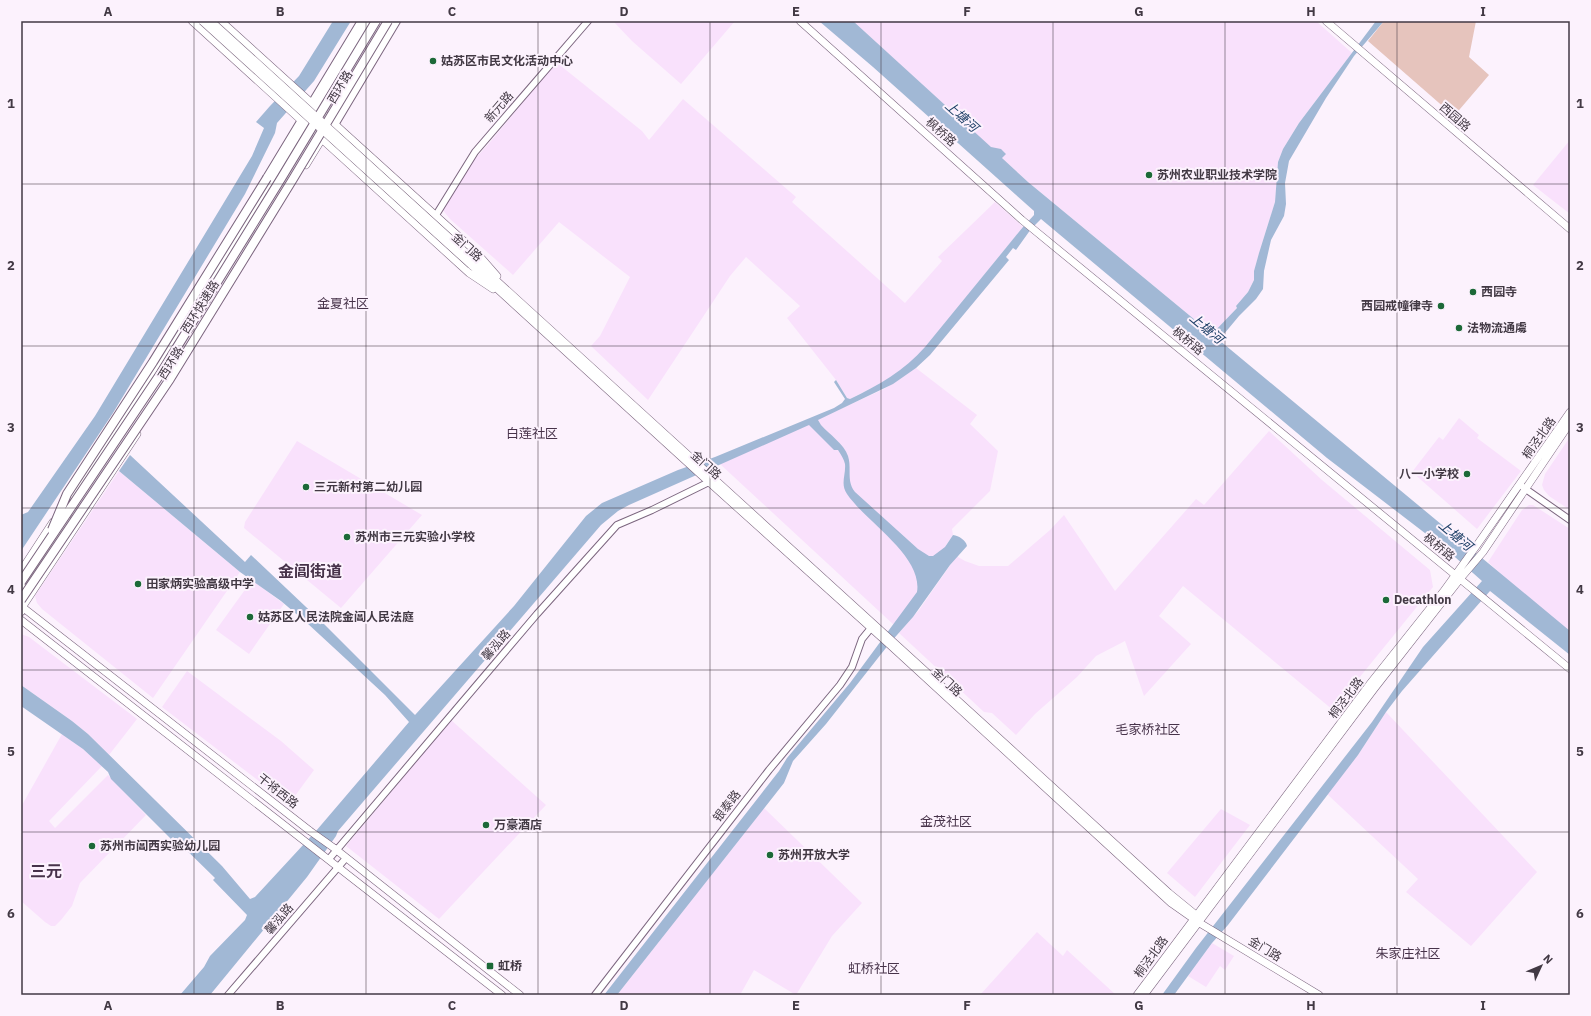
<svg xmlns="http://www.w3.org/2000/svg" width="1591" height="1016" viewBox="0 0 1591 1016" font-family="'IBM Plex Sans','Noto Sans SC',sans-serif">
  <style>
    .built { fill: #f9e1fc }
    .green { fill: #e6c4bd }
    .water { fill: #a1b8d5 }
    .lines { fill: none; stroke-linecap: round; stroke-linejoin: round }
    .minor-casing { stroke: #7c667f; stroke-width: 8 }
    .major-casing { stroke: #7c667f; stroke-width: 8 }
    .highway-casing { stroke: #7c667f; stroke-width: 10 }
    .minor { stroke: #fff; stroke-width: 6 }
    .major { stroke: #fff; stroke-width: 7 }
    .highway { stroke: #fff; stroke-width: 8 }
    .major-bridge-casing { stroke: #7c667f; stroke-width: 8; stroke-linecap: butt }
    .highway-bridge-casing { stroke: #7c667f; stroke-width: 10; stroke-linecap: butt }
    .major-bridge { stroke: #fff; stroke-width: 7 }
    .highway-bridge { stroke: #fff; stroke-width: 8 }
    .grid { fill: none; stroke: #423944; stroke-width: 1; stroke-opacity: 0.55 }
    .poi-dot { fill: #1c6938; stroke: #fcf2fd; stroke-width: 1.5 }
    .labels { text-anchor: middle; stroke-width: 4; stroke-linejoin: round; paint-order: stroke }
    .poi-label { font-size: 12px; font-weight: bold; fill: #423944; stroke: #fcf2fd; text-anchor: start }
    .street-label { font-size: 12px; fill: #423944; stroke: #fcf2fd }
    .water-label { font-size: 13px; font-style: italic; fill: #22436a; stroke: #fcf2fd }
    .neighbourhood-label { font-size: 13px; fill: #47334a; stroke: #fcf2fd }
    .district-label { font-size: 16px; font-weight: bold; fill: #47334a; stroke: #fcf2fd }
    .neatline { fill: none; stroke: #423944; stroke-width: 1.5 }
    .grid-label { font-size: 13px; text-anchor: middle; font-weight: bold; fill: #423944 }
  </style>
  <rect width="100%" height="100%" fill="#fcf2fd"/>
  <path class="built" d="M 613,21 L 735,21 L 681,84 L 632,41 Z
    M 853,21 L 1316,21 L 1352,53 L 1299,123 L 1283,149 L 1278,162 L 1275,202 L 1259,253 L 1254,271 L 1254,280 L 1248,292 L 1236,306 L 1237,308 L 1212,334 L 1028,182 Z
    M 556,62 L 642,131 L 649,140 L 683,99 L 796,197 L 792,202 L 905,303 L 942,261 L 938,257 L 995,202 L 1023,227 L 920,354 L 893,377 L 850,399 L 847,398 L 836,380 L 787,318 L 800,306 L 746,257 L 730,276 L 648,400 L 591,346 L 600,336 L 630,277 L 559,222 L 513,275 L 450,219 L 442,209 L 459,177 L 491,141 Z
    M 1570,140 L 1570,214 L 1533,185 Z
    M 916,368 L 977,415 L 970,424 L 998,451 L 990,491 L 952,529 L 953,535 L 946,545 L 958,557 L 965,561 L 979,566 L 1008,566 L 1050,530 L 1064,515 L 1115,591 L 1196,499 L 1204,505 L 1269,431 L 1322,480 L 1430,570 L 1433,587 L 1333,710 L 1183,586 L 1159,616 L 1191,644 L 1144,696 L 1125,641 L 1096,656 L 1077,677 L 1035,714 L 1016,735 L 992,713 L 984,712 L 899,633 L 919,610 L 953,561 L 938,554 L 914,598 L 894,625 L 720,464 L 884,389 Z
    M 1459,418 L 1479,435 L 1477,438 L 1521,471 L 1477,529 L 1412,472 L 1439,437 L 1443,440 Z
    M 1570,437 L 1570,510 L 1549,496 L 1544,490 L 1542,485 L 1545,474 Z
    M 297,441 L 422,515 L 341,608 L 244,528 L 245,522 Z
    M 119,471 L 240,572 L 153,698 L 42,609 L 37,603 L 35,596 Z
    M 1529,505 L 1533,505 L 1570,529 L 1569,631 L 1515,587 L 1488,562 L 1522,510 Z
    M 252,580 L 284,604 L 249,654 L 216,630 Z
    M 21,634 L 29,637 L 137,719 L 109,755 L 88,734 L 72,721 L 21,685 Z
    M 187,671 L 281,741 L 314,770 L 289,804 L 162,707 Z
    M 1386,712 L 1537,872 L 1471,946 L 1406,892 L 1418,879 L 1327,794 L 1358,755 Z
    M 451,720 L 546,805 L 439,919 L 346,846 Z
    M 62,734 L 83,749 L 102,766 L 49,821 L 55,828 L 108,775 L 146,815 L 80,883 L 72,906 L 61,920 L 55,926 L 51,926 L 45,922 L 21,901 L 21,807 Z
    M 764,808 L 862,903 L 832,936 L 796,995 L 754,970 L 740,995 L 617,995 Z
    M 1221,809 L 1250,825 L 1195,897 L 1167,873 Z
    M 1037,932 L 1063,956 L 1067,950 L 1116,995 L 980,995 Z
    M 1212,943 L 1234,956 L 1225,970 L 1220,966 L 1206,987 L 1188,976 Z"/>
  <path class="green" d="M 1384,21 L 1476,21 L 1469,57 L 1489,75 L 1454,116 L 1368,41 Z"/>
  <path class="water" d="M 333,21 L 351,21 L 314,81 L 277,123 L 275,133 L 245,194 L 113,413 L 21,551 L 21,515 L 28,512 L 95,416 L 252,156 L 264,128 L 256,122 L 270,106 L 299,76 Z
    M 819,21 L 853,21 L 991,147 L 1001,149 L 1006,154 L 1002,158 L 1028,182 L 1212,334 L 1237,308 L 1236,306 L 1248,292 L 1254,280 L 1254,271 L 1259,253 L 1275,202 L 1278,162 L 1283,149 L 1299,123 L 1376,21 L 1384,21 L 1354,56 L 1326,98 L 1289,161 L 1285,183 L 1286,204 L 1284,216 L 1271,240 L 1264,271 L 1263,289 L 1256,299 L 1239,316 L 1219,340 L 1570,631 L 1570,655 L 1490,591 L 1402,691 L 1386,712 L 1358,755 L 1228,925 L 1212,943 L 1174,995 L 1162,995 L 1196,948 L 1372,722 L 1423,647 L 1482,581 L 1447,550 L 1327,458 L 1041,219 L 1031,229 L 1016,250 L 1013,248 L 1006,257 L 1009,260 L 930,355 L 916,368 L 893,384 L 818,420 L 821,425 C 829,434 844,444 848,456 C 852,468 846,481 855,492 L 918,549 L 929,556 L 933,556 L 945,547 L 953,535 C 959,536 966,540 967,546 L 950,565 L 913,617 L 889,644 L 826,724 L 793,761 L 784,783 L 617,995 L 604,995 L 779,771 L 787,758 L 850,683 L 917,592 C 923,556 866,522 847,494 C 840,484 846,475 845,464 C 844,459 841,455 838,450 L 834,450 L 809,425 L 629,505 L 618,511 L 601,525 L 338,831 L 336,836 L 307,877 L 210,995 L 180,995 L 204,967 L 210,956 L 245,920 L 247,915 L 213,880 L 215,878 L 173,837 L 171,839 L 111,779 L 108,772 L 83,749 L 21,706 L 21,685 L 72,721 L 88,734 L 222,866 L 250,899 L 255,897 L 316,831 L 409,722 L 385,695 L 307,623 L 281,601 L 240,572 L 119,471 L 130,455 L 245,562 L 251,555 L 324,624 L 415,715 L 514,606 L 586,516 L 602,503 L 678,470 L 715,457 L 834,408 L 842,403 L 845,399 L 834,382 L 836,380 L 847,398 L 850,399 C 879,385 904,371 925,347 L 1023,227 L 1034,215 L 1034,211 L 873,67 Z"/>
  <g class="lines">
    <g class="minor-casing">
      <path id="minor" d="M 436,215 L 475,152 L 588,21
        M 1520,485 L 1570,520
        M 329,859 L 537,614 L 617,525 L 652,510 L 709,482
        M 228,995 L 346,858
        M 595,995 L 769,770 L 840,685 L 852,667 L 862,639 L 871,628"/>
    </g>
    <g class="major-casing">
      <path id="major" d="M 192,21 L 469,273 L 493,289
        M 221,21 L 476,252 L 497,276
        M 800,21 L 1022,220 L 1570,669
        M 1326,21 L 1570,229
        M 306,165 L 325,134
        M 475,261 L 1169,893 L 1196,915 L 1197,920
        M 471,265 L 700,474 L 891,646 L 1171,903 L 1198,922 L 1319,995
        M 65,505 L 155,369 L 368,21
        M 21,571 L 53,522
        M 21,592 L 65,527 L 68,512
        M 21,606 L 310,831
        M 21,609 L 137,434
        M 21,620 L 502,995
        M 334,848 L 520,995
        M 1137,995 L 1369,685 L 1443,592 L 1477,545 L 1570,412
        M 1144,995 L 1374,689 L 1460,579 L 1483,552 L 1570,423"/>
    </g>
    <g class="highway-casing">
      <path id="highway" d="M 322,139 L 335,123 L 396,21
        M 267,178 L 362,21
        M 21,611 L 22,607"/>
    </g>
    <use href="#minor" class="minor"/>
    <use href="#major" class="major"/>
    <use href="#highway" class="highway"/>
    <g class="major-bridge-casing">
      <path id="major-bridge" d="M 202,21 L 471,265
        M 211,21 L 475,261
        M 310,831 L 334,848"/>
    </g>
    <g class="highway-bridge-casing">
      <path id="highway-bridge" d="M 52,530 L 67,494 L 153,362 L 267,178
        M 21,582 L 161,373 L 282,177 L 376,21
        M 21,600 L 170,379 L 293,179 L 388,21"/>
    </g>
    <use href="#major-bridge" class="major-bridge"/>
    <use href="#highway-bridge" class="highway-bridge"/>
  </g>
  <path class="grid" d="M 194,21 L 194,995M 366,21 L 366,995M 538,21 L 538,995M 710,21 L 710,995M 881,21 L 881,995M 1053,21 L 1053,995M 1225,21 L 1225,995M 1397,21 L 1397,995M 21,184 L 1570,184M 21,346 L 1570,346M 21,508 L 1570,508M 21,670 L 1570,670M 21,832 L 1570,832"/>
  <g class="poi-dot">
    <circle cx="433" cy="61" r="4"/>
    <circle cx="1149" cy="175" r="4"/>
    <circle cx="1473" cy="292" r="4"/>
    <circle cx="1441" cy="306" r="4"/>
    <circle cx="1459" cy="328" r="4"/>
    <circle cx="1467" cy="474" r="4"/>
    <circle cx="306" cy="487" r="4"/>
    <circle cx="347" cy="537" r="4"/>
    <circle cx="138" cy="584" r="4"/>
    <circle cx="1386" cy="600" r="4"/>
    <circle cx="250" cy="617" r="4"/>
    <circle cx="486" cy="825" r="4"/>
    <circle cx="92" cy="846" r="4"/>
    <circle cx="770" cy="855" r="4"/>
    <rect x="486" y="962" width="8" height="8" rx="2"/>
  </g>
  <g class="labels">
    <g class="poi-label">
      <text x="441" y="65">姑苏区市民文化活动中心</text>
      <text x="1157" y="179">苏州农业职业技术学院</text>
      <text x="1481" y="296">西园寺</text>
      <text x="1433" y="310" text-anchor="end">西园戒幢律寺</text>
      <text x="1467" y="332">法物流通䖏</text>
      <text x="1459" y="478" text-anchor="end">八一小学校</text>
      <text x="314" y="491">三元新村第二幼儿园</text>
      <text x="355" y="541">苏州市三元实验小学校</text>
      <text x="146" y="588">田家炳实验高级中学</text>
      <text x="1394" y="604">Decathlon</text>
      <text x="258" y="621">姑苏区人民法院金阊人民法庭</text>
      <text x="494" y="829">万豪酒店</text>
      <text x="100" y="850">苏州市阊西实验幼儿园</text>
      <text x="778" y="859">苏州开放大学</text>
      <text x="498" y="970">虹桥</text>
    </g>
    <g class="street-label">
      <text transform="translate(340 87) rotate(-59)" y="4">西环路</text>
      <text transform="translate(499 107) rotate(-49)" y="4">新元路</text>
      <text transform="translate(1455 117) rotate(41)" y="4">西园路</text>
      <text transform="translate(941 132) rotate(42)" y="4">枫桥路</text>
      <text transform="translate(467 247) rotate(42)" y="4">金门路</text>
      <text transform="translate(200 307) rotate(-58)" y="4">西环快速路</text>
      <text transform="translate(1188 341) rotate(39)" y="4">枫桥路</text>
      <text transform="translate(171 363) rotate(-58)" y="4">西环路</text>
      <text transform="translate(1539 438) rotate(-55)" y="4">桐泾北路</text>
      <text transform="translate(706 465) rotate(42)" y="4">金门路</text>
      <text transform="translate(1439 547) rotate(39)" y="4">枫桥路</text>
      <text transform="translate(496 645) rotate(-49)" y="4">馨泓路</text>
      <text transform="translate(947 682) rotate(43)" y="4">金门路</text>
      <text transform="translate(1346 698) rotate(-53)" y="4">桐泾北路</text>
      <text transform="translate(278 791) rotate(38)" y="4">干将西路</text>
      <text transform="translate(727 806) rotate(-52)" y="4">银泰路</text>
      <text transform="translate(279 919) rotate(-49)" y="4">馨泓路</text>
      <text transform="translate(1265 949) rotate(31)" y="4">金门路</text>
      <text transform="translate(1151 957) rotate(-54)" y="4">桐泾北路</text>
    </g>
    <g class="water-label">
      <text transform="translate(962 116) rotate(42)" y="5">上塘河</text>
      <text transform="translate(1207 328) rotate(40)" y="5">上塘河</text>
      <text transform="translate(1456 535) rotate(40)" y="5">上塘河</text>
    </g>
    <g class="neighbourhood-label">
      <text x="343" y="308">金夏社区</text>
      <text x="532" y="438">白莲社区</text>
      <text x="1148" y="734">毛家桥社区</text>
      <text x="946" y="826">金茂社区</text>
      <text x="1408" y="958">朱家庄社区</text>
      <text x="874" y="973">虹桥社区</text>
    </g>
    <g class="district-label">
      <text x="310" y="577">金阊街道</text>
      <text x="46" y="877">三元</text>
    </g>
  </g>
  <rect width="1591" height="1016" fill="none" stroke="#fcf2fd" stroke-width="44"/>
  <g transform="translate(1541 966) rotate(46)" stroke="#fcf2fd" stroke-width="3" paint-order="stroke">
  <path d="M0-3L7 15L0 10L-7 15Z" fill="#423944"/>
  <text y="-6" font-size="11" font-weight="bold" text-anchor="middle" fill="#423944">N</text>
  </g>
  <rect x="22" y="22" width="1547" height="972" class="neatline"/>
  <g class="grid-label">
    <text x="108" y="16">A</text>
    <text x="280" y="16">B</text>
    <text x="452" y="16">C</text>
    <text x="624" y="16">D</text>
    <text x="796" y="16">E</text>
    <text x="967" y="16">F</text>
    <text x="1139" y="16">G</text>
    <text x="1311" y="16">H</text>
    <text x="1483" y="16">I</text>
    <text x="11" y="108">1</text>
    <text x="1580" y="108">1</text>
    <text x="11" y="270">2</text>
    <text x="1580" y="270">2</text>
    <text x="11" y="432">3</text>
    <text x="1580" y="432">3</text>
    <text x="11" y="594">4</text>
    <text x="1580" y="594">4</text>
    <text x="11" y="756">5</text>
    <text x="1580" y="756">5</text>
    <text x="11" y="918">6</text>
    <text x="1580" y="918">6</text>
    <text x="108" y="1010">A</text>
    <text x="280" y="1010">B</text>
    <text x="452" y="1010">C</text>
    <text x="624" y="1010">D</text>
    <text x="796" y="1010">E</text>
    <text x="967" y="1010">F</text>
    <text x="1139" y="1010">G</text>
    <text x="1311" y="1010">H</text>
    <text x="1483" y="1010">I</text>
  </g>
</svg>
